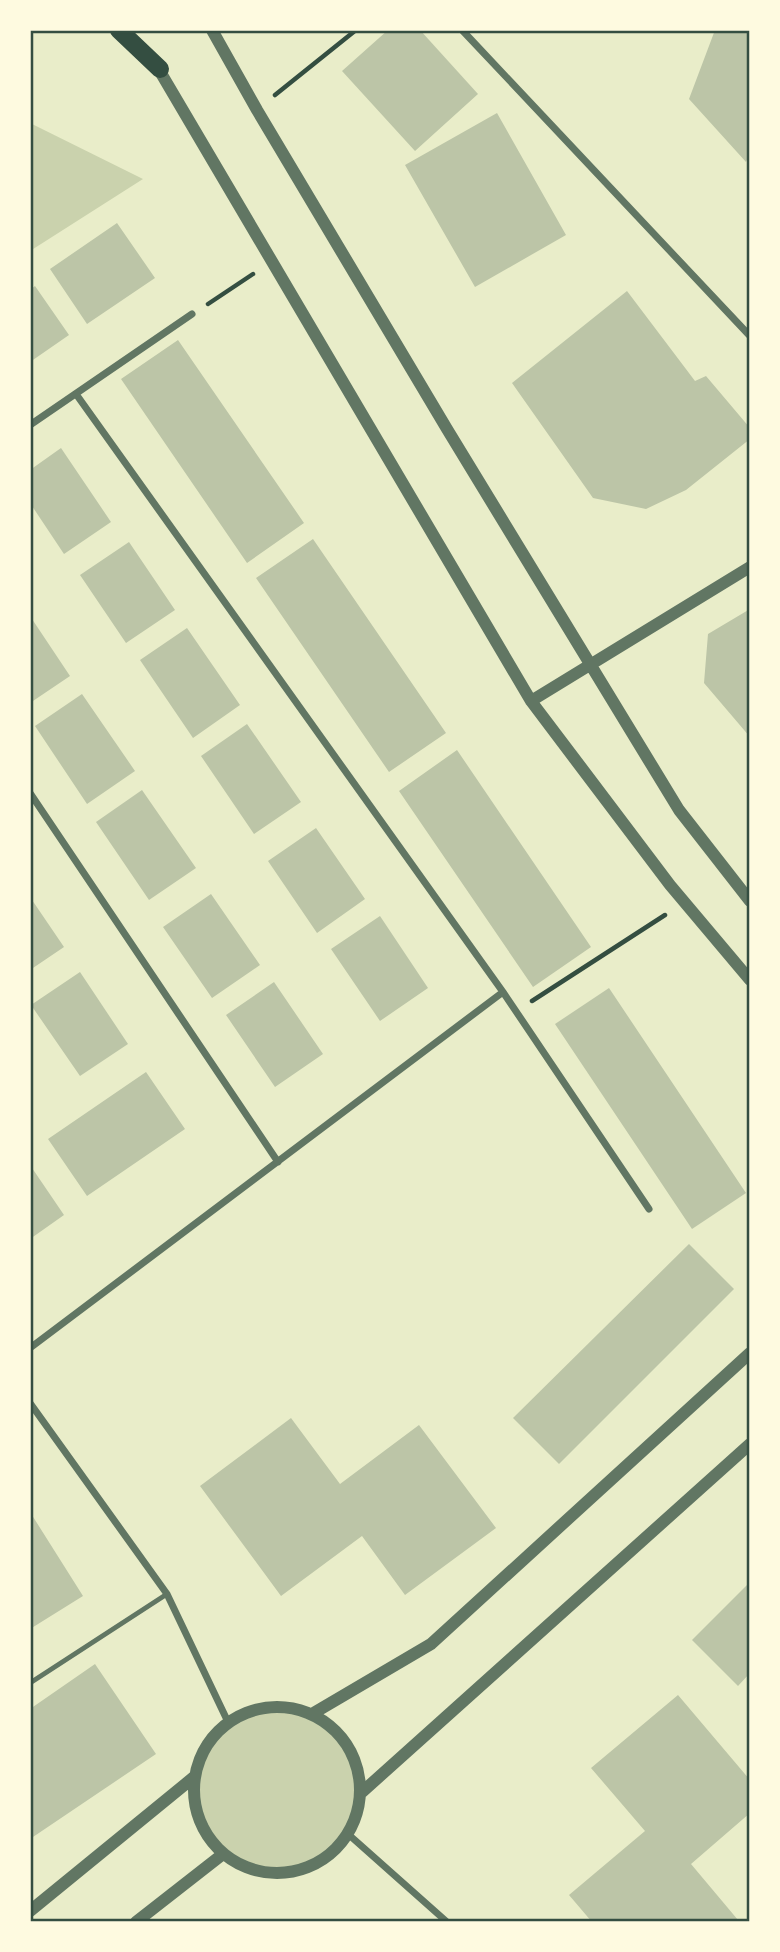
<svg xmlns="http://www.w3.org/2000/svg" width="780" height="1952" viewBox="0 0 780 1952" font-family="Rubik,sans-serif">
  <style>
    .green { fill: #cad2ad }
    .building { fill: #bcc5a7 }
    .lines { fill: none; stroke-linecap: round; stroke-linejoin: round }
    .path { stroke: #344e41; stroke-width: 4.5 }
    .service { stroke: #617663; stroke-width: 5 }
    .minor { stroke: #617663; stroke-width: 7 }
    .tertiary { stroke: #617663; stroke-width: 12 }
    .primary { stroke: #344e41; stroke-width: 18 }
    .neatline { fill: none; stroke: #344e41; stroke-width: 2.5 }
  </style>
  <rect width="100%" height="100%" fill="#e9edc9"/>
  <path class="green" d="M 30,123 L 143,179 L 30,251 Z
    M198 1789a80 80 0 1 1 160 0a80 80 0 1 1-160 0Z"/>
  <path class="building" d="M 388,30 L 420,30 L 478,94 L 415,151 L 342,71 Z
    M 715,30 L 750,30 L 750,153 L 746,162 L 689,99 Z
    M 497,113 L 566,235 L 475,287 L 405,165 Z
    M 117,223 L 155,278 L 87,324 L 50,269 Z
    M 35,286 L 69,335 L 30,362 L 30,290 Z
    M 627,291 L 695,381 L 706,376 L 750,428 L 750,439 L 686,490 L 646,509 L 593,498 L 512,383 Z
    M 178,340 L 304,523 L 247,563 L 121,379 Z
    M 61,448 L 111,522 L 64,554 L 30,503 L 30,470 Z
    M 313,539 L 446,733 L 389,772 L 256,578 Z
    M 129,542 L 175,610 L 126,643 L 80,575 Z
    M 750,609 L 750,737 L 704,683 L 708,634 Z
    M 30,616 L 70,676 L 30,703 Z
    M 187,628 L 240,705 L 193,738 L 140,660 Z
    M 82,694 L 135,771 L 87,804 L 35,726 Z
    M 247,724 L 301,802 L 254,834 L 201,756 Z
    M 457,750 L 591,947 L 533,987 L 399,791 Z
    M 142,790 L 196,868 L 149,900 L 96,822 Z
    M 316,828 L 365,899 L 317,933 L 268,861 Z
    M 211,894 L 260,965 L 212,998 L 163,927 Z
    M 30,897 L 64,947 L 30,970 Z
    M 380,916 L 428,988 L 380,1021 L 331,949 Z
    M 80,972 L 128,1044 L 80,1076 L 31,1005 Z
    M 274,982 L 323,1054 L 275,1087 L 226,1015 Z
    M 609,988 L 746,1193 L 692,1229 L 555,1024 Z
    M 146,1072 L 185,1129 L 87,1196 L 48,1139 Z
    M 30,1165 L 64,1215 L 30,1239 Z
    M 689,1244 L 734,1289 L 559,1464 L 513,1418 Z
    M 291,1418 L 340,1484 L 419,1425 L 496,1528 L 405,1595 L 362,1536 L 281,1596 L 200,1486 Z
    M 30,1512 L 83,1596 L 30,1629 Z
    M 750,1582 L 750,1673 L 738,1686 L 692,1640 Z
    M 95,1664 L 156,1754 L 30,1839 L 30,1709 Z
    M 678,1695 L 750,1780 L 750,1813 L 691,1864 L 738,1920 L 735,1922 L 592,1922 L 569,1895 L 645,1831 L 591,1768 Z"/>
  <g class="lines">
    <path class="path" d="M 275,95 L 356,30
      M 208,304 L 253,274
      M 532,1001 L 665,915"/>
    <path class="service" d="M 30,1683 L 167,1594"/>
    <path class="minor" d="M 462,30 L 750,336
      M 76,394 L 503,992 L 649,1209
      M 30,425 L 192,314
      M 30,793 L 278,1162
      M 30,1348 L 503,992
      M 30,1403 L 167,1594 L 228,1722
      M 348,1834 L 447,1922"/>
    <path class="tertiary" d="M 212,30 L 257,110 L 447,429 L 679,810 L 750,901
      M 155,63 L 531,701 L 670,885 L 750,980
      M 531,701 L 750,567
      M194 1790a83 83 0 1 1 166 0a83 83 0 1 1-166 0Z
      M 312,1714 L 431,1644 L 750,1353
      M 361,1793 L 750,1444
      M 30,1911 L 194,1777
      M 136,1922 L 223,1854"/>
    <path class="primary" d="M 119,30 L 160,69"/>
  </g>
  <rect width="780" height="1952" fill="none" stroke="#fefae0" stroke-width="63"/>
  <rect x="32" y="32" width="716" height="1888" class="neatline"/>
</svg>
